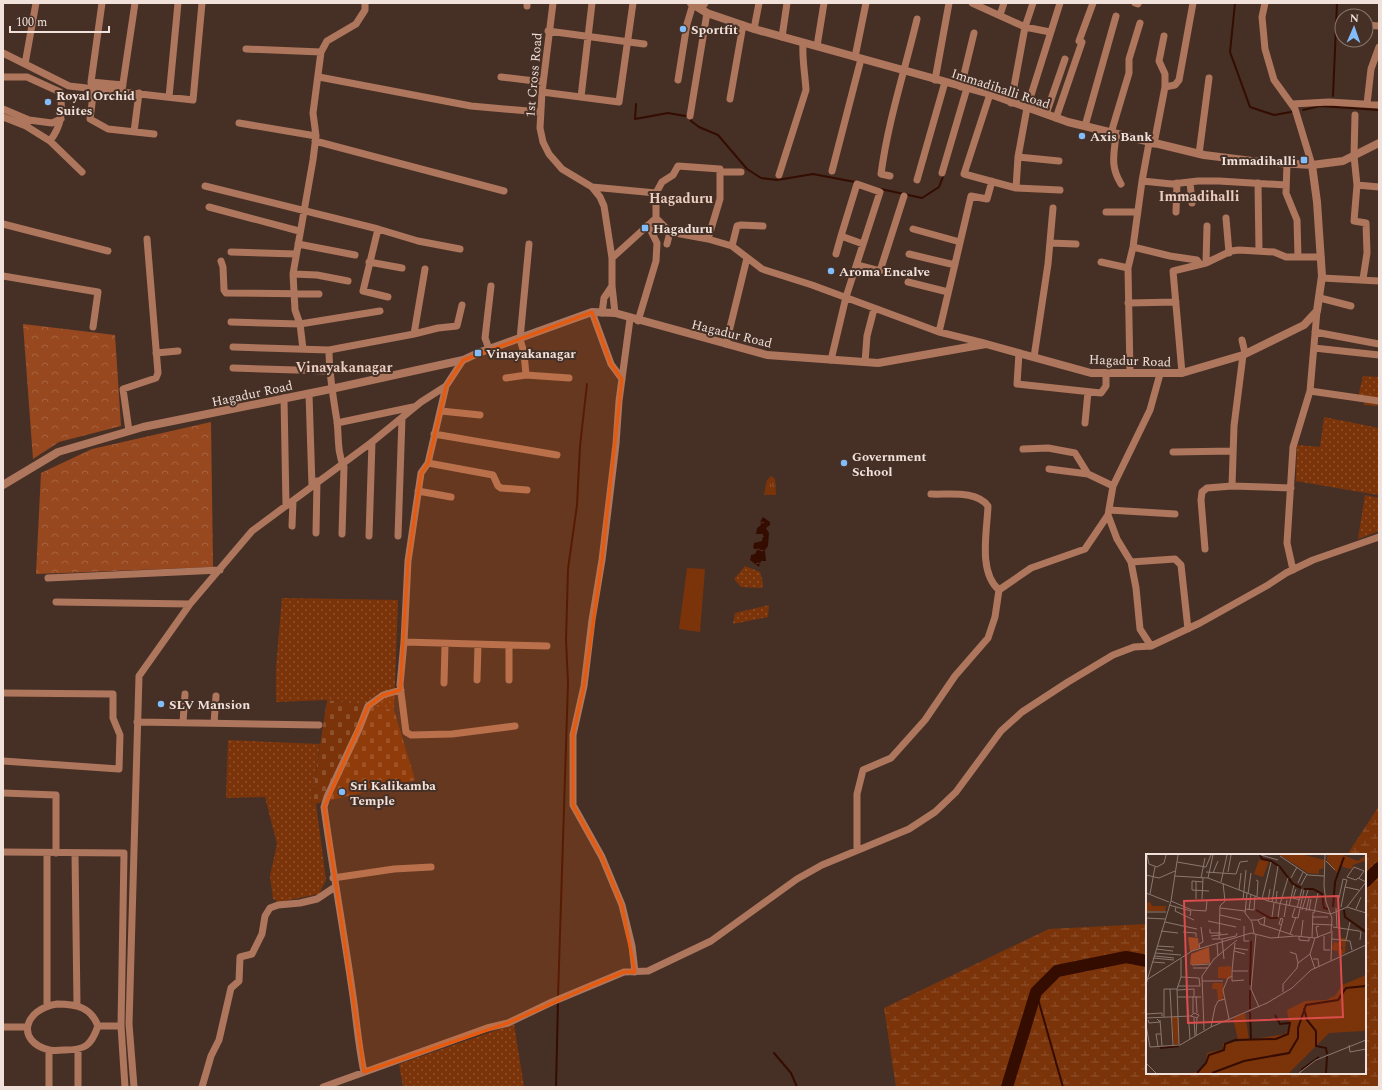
<svg xmlns="http://www.w3.org/2000/svg" width="1382" height="1090" viewBox="0 0 1382 1090" font-family="Spectral,serif">
  <style>
    .grass { fill: url(#grass-dots) }
    .forest { fill: url(#forest-crowns) }
    .wetland { fill: url(#wetland-marsh) }
    .cemetery { fill: url(#cemetery-stones) }
    .park { fill: url(#park-tufts) }
    .pitch { fill: #7b340a }
    .water { fill: url(#water-ripples) }
    .lines { fill: none; stroke-linecap: round; stroke-linejoin: round }
    .stream { stroke: #340c00; stroke-width: 2 }
    .river { stroke: #340c00; stroke-width: 12 }
    .minor { stroke: #ae765c; stroke-width: 7 }
    .tertiary { stroke: #ae765c; stroke-width: 8 }
    .marked { fill: #e8590c; fill-opacity: 0.2; stroke: #e8590c; stroke-width: 3; stroke-linejoin: round }
    .poi-dot { fill: #82bcfa; stroke: #463026; stroke-width: 1.5 }
    .labels { text-anchor: middle; stroke-width: 4; stroke-linejoin: round; paint-order: stroke }
    .poi-label { font-size: 13px; font-weight: bold; fill: #f0e1da; stroke: #463026; text-anchor: start }
    .street-label { font-size: 13px; fill: #f0e1da; stroke: #463026 }
    .neighbourhood-label { font-size: 14px; font-weight: bold; fill: #eacdc0; stroke: #463026 }
    .inset-river { fill: none; stroke: #340c00; stroke-width: 2 }
    .inset-road { fill: none; stroke: #8a776e; stroke-width: 1 }
    .view { fill: #db4d4c; fill-opacity: 0.15; stroke: #db4d4c; stroke-width: 2 }
    .inset-edge { fill: none; stroke: #f0e1da; stroke-width: 2 }
  </style>
  <defs>
    <pattern id="grass-dots" width="8" height="8" patternUnits="userSpaceOnUse"><rect width="8" height="8" fill="#7b340a"/><path d="M2 2h.1M6 6h.1" fill="none" stroke="#8e512d" stroke-width="1.8" stroke-linecap="round"/></pattern>
    <pattern id="forest-crowns" width="20" height="18" patternUnits="userSpaceOnUse"><rect width="20" height="18" fill="#98481f"/><path d="M2 6a3 3 0 1 1 6 0M12 15a3 3 0 1 1 6 0" fill="none" stroke="#a7623f"/></pattern>
    <pattern id="wetland-marsh" width="20" height="14" patternUnits="userSpaceOnUse"><rect width="20" height="14" fill="#7b340a"/><path d="M1 5h8M5 5V1M11 12h8M15 12V8" fill="none" stroke="#8e512d"/></pattern>
    <pattern id="cemetery-stones" width="16" height="16" patternUnits="userSpaceOnUse"><rect width="16" height="16" fill="#7b340a"/><path d="M2 7V4a2 2 0 0 1 4 0v3zM10 15v-3a2 2 0 0 1 4 0v3z" fill="#8e512d"/></pattern>
    <pattern id="park-tufts" width="24" height="20" patternUnits="userSpaceOnUse"><rect width="24" height="20" fill="#7b340a"/><path d="M3 7l-1-3M5 7V3M7 7l1-3M15 17l-1-3M17 17v-4M19 17l1-3" fill="none" stroke="#8e512d"/></pattern>
    <pattern id="water-ripples" width="26" height="14" patternUnits="userSpaceOnUse"><rect width="26" height="14" fill="#340c00"/><path d="M2 4q2-2 4 0t4 0M15 11q2-2 4 0t4 0" fill="none" stroke="#522f25"/></pattern>
  </defs>
  <rect width="100%" height="100%" fill="#463026"/>
  <path class="grass" d="M 1363,376 L 1379,377 L 1379,406 L 1364,405 L 1365,398 L 1358,397 Z
    M 1324,417 L 1379,428 L 1378,495 L 1296,481 L 1297,445 L 1320,447 Z
    M 1365,495 L 1379,498 L 1379,531 L 1358,539 Z
    M 745,566 L 760,572 L 763,583 L 762,588 L 741,587 L 734,579 Z
    M 282,598 L 398,600 L 394,710 L 327,700 L 276,702 L 276,668 Z
    M 769,605 L 768,617 L 733,624 L 735,613 Z
    M 228,740 L 320,744 L 311,805 L 316,804 L 326,880 L 319,894 L 279,902 L 273,899 L 270,876 L 277,844 L 265,797 L 226,798 Z
    M 514,1024 L 524,1087 L 403,1087 L 399,1064 Z"/>
  <path class="forest" d="M 23,324 L 115,335 L 121,426 L 59,442 L 33,459 Z
    M 211,422 L 213,567 L 36,574 L 41,473 L 92,449 Z"/>
  <path class="wetland" d="M 1379,806 L 1379,1087 L 896,1087 L 884,1008 L 1049,929 L 1147,924 L 1147,1073 L 1365,1073 L 1365,855 L 1347,855 Z"/>
  <path class="cemetery" d="M 327,700 L 394,710 L 415,780 L 311,805 Z"/>
  <path class="park" d="M 771,476 L 775,479 L 776,495 L 764,495 L 767,480 Z"/>
  <path class="pitch" d="M 687,568 L 705,569 L 700,632 L 679,629 Z"/>
  <path class="water" d="M 763,517 L 770,522 L 770,525 L 766,528 L 769,533 L 768,546 L 765,550 L 766,561 L 761,561 L 759,567 L 750,560 L 751,555 L 755,554 L 757,550 L 753,548 L 754,543 L 762,541 L 763,534 L 756,534 L 757,528 L 761,525 L 760,522 Z"/>
  <g class="lines">
    <path class="stream" d="M 1235,3 L 1230,52 L 1250,107 L 1274,115 L 1291,112
      M 1333,96 L 1337,3
      M 636,104 L 635,119 L 668,113 L 691,117 L 691,121 L 699,127 L 718,135 L 747,169 L 761,178 L 777,180 L 813,174 L 855,182
      M 1303,110 L 1320,106 L 1379,110
      M 881,189 L 922,198 L 939,187 L 944,174
      M 1036,992 L 1063,1087
      M 558,997 L 568,683 L 566,640 L 568,569 L 577,505 L 580,446 L 587,384
      M 774,1053 L 791,1073 L 797,1087
      M 556,1087 L 558,1001"/>
    <path class="river" d="M 1365,882 L 1379,868
      M 1007,1087 L 1036,992 L 1057,971 L 1126,957 L 1147,961"/>
    <path class="minor" d="M 102,3 L 91,82 L 123,85
      M 553,3 L 542,92 L 540,128 L 543,142 L 549,154 L 562,169 L 592,187 L 600,197 L 604,206 L 612,258 L 612,286 L 615,313
      M 972,3 L 1025,27 L 1050,32
      M 1135,3 L 1138,4
      M 1265,3 L 1262,17 L 1265,49 L 1274,80 L 1295,109 L 1312,165
      M 527,6 L 527,3
      M 701,9 L 705,3
      M 1000,15 L 1004,3
      M 1366,25 L 1379,26
      M 754,29 L 759,3
      M 548,31 L 644,44
      M 1164,36 L 1159,61 L 1165,74 L 1165,87
      M 782,37 L 787,3
      M 817,46 L 824,3
      M 246,49 L 321,52
      M 3,53 L 69,86 L 193,100 L 202,3
      M 855,57 L 866,3
      M 25,64 L 36,3
      M 3,77 L 27,77 L 60,92 C 63,111 62,125 50,141
      M 319,77 L 471,106 L 540,112
      M 501,77 L 543,82
      M 678,80 L 687,24 L 693,4
      M 935,80 L 949,3
      M 961,87 L 974,33
      M 94,88 L 90,119 L 108,129 L 154,134
      M 122,90 L 135,3
      M 542,92 L 619,102 L 633,3
      M 990,94 L 964,174 L 1016,188 L 1018,157 L 1027,108 L 1060,3
      M 169,97 L 178,3
      M 581,97 L 592,3
      M 730,99 L 743,25
      M 1011,103 L 1025,27 L 1033,3
      M 1292,104 L 1329,102 L 1379,105
      M 1367,104 L 1371,69 L 1379,47
      M 3,109 L 29,120
      M 1046,114 L 1065,59
      M 1355,115 L 1354,156 L 1357,185 L 1354,221 L 1366,223 L 1367,253 L 1363,279
      M 690,116 L 707,13
      M 3,117 L 26,126 L 50,141 L 82,172
      M 1056,118 L 1082,42 L 1079,41 L 1093,3
      M 239,123 L 316,136
      M 26,126 L 29,120 L 52,123 L 61,119
      M 1085,126 L 1116,16
      M 134,132 L 139,93
      M 1111,133 L 1129,73 L 1129,59 L 1140,23
      M 1116,134 C 1114,155 1110,166 1121,184
      M 315,141 L 504,191
      M 1154,144 L 1165,87 L 1175,85 L 1179,80 L 1193,3
      M 1199,154 L 1209,78
      M 1018,157 L 1059,161
      M 1287,163 L 1286,193 L 1297,220 L 1298,257
      M 832,171 L 861,59
      M 720,172 L 741,172
      M 942,173 L 967,88
      M 779,175 L 806,90 C 805,74 802,59 803,43
      M 890,176 L 881,174 C 888,121 905,70 917,19
      M 917,180 L 945,82
      M 1142,181 L 1172,184 L 1198,181 L 1219,181 L 1286,185
      M 1190,182 L 1192,203
      M 1258,183 L 1259,251
      M 1357,185 L 1379,187
      M 205,186 L 378,229 L 418,241 L 460,249
      M 592,187 L 656,193 L 656,218 L 670,232 L 708,239 L 732,246 L 762,269 L 812,285 L 939,332 L 984,343
      M 1016,188 L 1060,190
      M 656,193 L 662,182 L 673,175 L 678,166 L 720,169 L 720,199 L 708,239
      M 209,207 L 299,231
      M 1106,212 L 1137,212
      M 1176,212 L 1177,183
      M 1226,218 L 1229,253
      M 3,224 L 108,251
      M 378,229 L 363,291 L 388,297
      M 913,229 L 960,242
      M 1050,243 L 1076,244
      M 298,244 L 355,255
      M 529,244 L 520,339 L 524,353 L 526,375 L 569,378
      M 667,244 L 670,232
      M 732,246 L 737,226 L 741,225 L 763,226
      M 1133,247 L 1170,256 L 1197,260 L 1200,264
      M 231,252 L 296,254
      M 836,254 L 841,236
      M 909,254 L 955,265
      M 612,258 L 656,218
      M 221,261 L 223,267 L 224,290 L 226,293 L 319,294
      M 369,262 L 402,268
      M 1101,262 L 1128,268
      M 1206,263 L 1207,226
      M 857,265 L 880,271 L 904,196
      M 293,274 L 317,275 L 348,281
      M 3,276 L 98,292 L 93,327
      M 1322,278 L 1379,281
      M 908,282 L 948,292
      M 1320,298 L 1351,306
      M 1128,303 L 1176,302
      M 592,312 L 611,364 L 622,379
      M 602,313 L 604,298 L 612,286
      M 630,319 L 619,401 L 616,444 L 602,560 L 592,620 L 584,686 L 573,735 L 573,805 L 602,857 L 622,905 L 632,946 L 635,972
      M 638,321 L 656,261 L 657,243 L 648,225
      M 231,322 L 300,324 L 380,311
      M 939,332 L 971,196 L 987,199 L 992,181
      M 1315,332 L 1379,344
      M 414,334 L 425,269
      M 1242,340 L 1245,353
      M 726,344 L 747,258
      M 233,347 L 329,350 L 414,334 L 438,328 L 457,326 L 462,305
      M 1314,348 L 1379,355
      M 303,349 L 300,324 L 295,310 L 293,274 L 313,160 L 316,136 L 313,113 L 321,52 L 327,41 L 356,24 L 365,10 L 365,3
      M 489,349 L 485,338 L 491,286
      M 329,350 C 329,374 333,397 337,421 C 339,437 337,453 344,467 L 342,534
      M 156,353 L 178,351
      M 1019,353 L 1017,384 L 1101,393 L 1106,386 L 1106,373
      M 1243,355 L 1234,426 L 1232,486 L 1291,488
      M 1034,357 L 1048,264 L 1053,208
      M 831,360 L 846,297 L 880,192 L 857,184 L 841,236 L 863,244
      M 865,362 L 867,336 L 874,309
      M 233,368 L 329,371
      M 1130,373 L 1128,268 L 1133,247 L 1142,181 L 1149,143
      M 1182,373 L 1173,271 L 1206,263 L 1231,251 L 1239,250 L 1274,252 L 1286,257 L 1321,257
      M 506,378 L 526,375
      M 446,386 L 428,463 L 493,475 L 498,486 L 501,488 L 527,490
      M 1310,391 L 1379,401
      M 309,394 L 312,486
      M 284,398 L 286,506
      M 441,411 L 480,415
      M 337,423 L 413,407
      M 1085,423 L 1088,392
      M 129,431 L 123,389 L 156,378 L 158,373 L 147,239
      M 434,434 L 557,455
      M 1023,449 L 1048,448 L 1075,453 L 1088,474 L 1113,486
      M 1173,452 L 1233,451
      M 428,463 L 421,473 L 408,561 L 404,642 L 547,646
      M 1049,469 L 1088,474
      M 418,491 L 451,497
      M 931,494 C 949,495 976,490 988,506 C 987,532 978,572 999,590
      M 1109,510 L 1175,514
      M 292,526 L 293,501
      M 316,533 L 317,481
      M 369,536 L 372,442
      M 398,536 L 402,418
      M 1205,549 L 1201,500 L 1202,492 L 1207,488 L 1232,486
      M 1131,562 L 1175,559 L 1181,565 L 1188,629
      M 1293,570 L 1287,543 L 1293,447 L 1310,391 L 1317,311
      M 48,578 L 220,570
      M 56,602 L 190,604
      M 404,642 L 400,685 L 406,732 L 411,735 L 452,734 L 515,726
      M 509,646 L 509,680
      M 1151,646 L 1140,629 L 1136,588 L 1131,562 L 1117,539 L 1108,515 L 1113,486 L 1150,410 L 1160,374
      M 477,680 L 478,645
      M 444,683 L 445,645
      M 3,693 L 113,694 L 113,718 L 120,735 L 119,769 L 3,761
      M 137,722 L 319,725
      M 183,722 L 185,694
      M 214,723 L 216,696
      M 3,793 L 56,795 L 56,853
      M 857,849 L 857,794 L 863,770 L 891,758 L 925,720 L 955,676 L 988,638 L 995,617 L 999,590 L 1031,568 L 1085,549 L 1108,515
      M 3,852 L 124,853 L 121,1026 L 98,1026
      M 47,853 L 47,1005
      M 75,853 L 77,1006
      M 333,878 L 394,869 L 431,867
      M 57,1004 C 76,1004 91,1007 98,1026 C 91,1046 85,1050 64,1050 C 59,1050 53,1051 49,1050 C 15,1041 24,1009 57,1004 Z
      M 121,1026 L 125,1087
      M 3,1027 L 27,1027
      M 49,1050 L 49,1087
      M 78,1050 L 78,1087
      M 364,1072 C 359,1049 357,1026 354,1003 C 345,938 333,873 324,807 L 327,797 L 359,729 L 368,706 L 383,695 L 401,690
      M 134,1087 L 129,1024 L 139,676 L 190,604 L 252,531 L 372,442 L 421,402 L 446,386 L 463,360
      M 202,1087 L 211,1056 L 219,1040 L 231,988 L 239,981 L 240,957 L 252,954 L 262,934 L 265,916 L 270,908 L 278,905 L 300,903 L 317,899 L 335,887
      M 323,1087 L 487,1028 L 508,1023 L 552,1002 L 624,972 L 648,971 L 711,941 L 797,879 L 822,865 L 909,829 L 935,812 L 956,792 L 1001,731 L 1022,712 L 1068,682 L 1113,655 L 1134,647 L 1151,646 L 1200,623 L 1268,585 L 1286,573 L 1313,560 L 1379,537"/>
    <path class="tertiary" d="M 691,3 L 707,13 L 754,29 L 990,94 L 1068,122 L 1204,155 L 1260,162 L 1312,165 L 1343,161 L 1379,143
      M 3,485 L 58,452 L 143,427 L 331,389 L 463,360 L 478,353 L 592,312 L 615,313 L 767,355 L 878,363 L 986,344 L 1091,373 L 1182,373 L 1243,355 L 1304,325 L 1317,311 L 1322,276 L 1317,202 L 1312,165"/>
  </g>
  <path class="marked" d="M 592,312 L 611,364 L 622,379 L 602,560 L 584,686 L 573,735 L 573,805 L 602,857 L 622,905 L 635,972 L 624,972 L 588,987 L 508,1023 L 364,1072 L 324,807 L 368,706 L 383,695 L 400,690 L 408,561 L 421,473 L 428,463 L 446,386 L 463,360 Z"/>
  <g class="poi-dot">
    <circle cx="683" cy="29" r="4"/>
    <circle cx="48" cy="102" r="4"/>
    <circle cx="1082" cy="136" r="4"/>
    <rect x="1300" y="156" width="8" height="8" rx="2"/>
    <rect x="641" y="224" width="8" height="8" rx="2"/>
    <circle cx="831" cy="271" r="4"/>
    <rect x="474" y="349" width="8" height="8" rx="2"/>
    <circle cx="844" cy="463" r="4"/>
    <circle cx="161" cy="704" r="4"/>
    <circle cx="342" cy="792" r="4"/>
  </g>
  <g class="labels">
    <g class="poi-label">
      <text x="691" y="34">Sportfit</text>
      <text x="56" y="100">Royal Orchid<tspan x="56" dy="15">Suites</tspan></text>
      <text x="1090" y="141">Axis Bank</text>
      <text x="1296" y="165" text-anchor="end">Immadihalli</text>
      <text x="653" y="233">Hagaduru</text>
      <text x="839" y="276">Aroma Encalve</text>
      <text x="486" y="358">Vinayakanagar</text>
      <text x="852" y="461">Government<tspan x="852" dy="15">School</tspan></text>
      <text x="169" y="709">SLV Mansion</text>
      <text x="350" y="790">Sri Kalikamba<tspan x="350" dy="15">Temple</tspan></text>
    </g>
    <g class="street-label">
      <text transform="translate(533 75) rotate(-85)" y="5">1st Cross Road</text>
      <text transform="translate(1001 88) rotate(18)" y="5">Immadihalli Road</text>
      <text transform="translate(732 333) rotate(14)" y="5">Hagadur Road</text>
      <text transform="translate(1130 360) rotate(2)" y="5">Hagadur Road</text>
      <text transform="translate(252 393) rotate(-12)" y="5">Hagadur Road</text>
    </g>
    <g class="neighbourhood-label">
      <text x="1199" y="201">Immadihalli</text>
      <text x="681" y="203">Hagaduru</text>
      <text x="344" y="372">Vinayakanagar</text>
    </g>
  </g>
  <g transform="translate(1146 854)">
    <rect width="220" height="220" fill="#463026"/>
    <path d="M 134,1 L 158,1 L 179,6 L 177,15 L 173,15 L 173,20 L 162,19 ZM 181,1 L 197,1 L 191,19 L 181,7 ZM 113,6 L 123,7 L 117,23 L 108,20 ZM 4,48 L 6,52 L 20,52 L 19,57 L 0,57 L 0,49 ZM 192,84 L 200,84 L 199,99 L 192,102 L 192,97 L 185,96 L 188,88 L 194,89 L 194,95 L 197,95 ZM 85,112 L 85,125 L 72,124 L 72,113 ZM 67,129 L 77,129 L 77,146 L 72,146 L 71,135 L 66,135 ZM 99,159 L 103,186 L 92,186 L 87,164 Z" fill="#7b340a"/>
    <path d="M 42,83 L 52,84 L 53,94 L 44,98 ZM 63,93 L 64,109 L 44,111 L 45,100 Z" fill="#98481f"/>
    <path d="M 220,121 L 220,175 L 217,177 L 183,179 L 143,219 L 46,219 L 53,217 L 60,209 L 61,199 L 77,195 L 77,190 L 139,180 L 144,173 L 141,156 L 159,147 L 180,146 L 189,142 L 196,131 Z" fill="#7b340a"/>
    <path d="M 197,1 L 212,7 L 220,1 L 220,9 L 218,7 L 207,11 L 206,15 L 200,14 L 194,11 ZM 32,162 L 33,190 L 28,191 L 26,163 Z" fill="#7b340a"/>
    <path class="inset-river" d="M 114,1 L 116,5 L 125,7 L 134,13 L 147,30 L 155,34M 158,35 L 167,35 L 176,40 L 178,54 L 182,55M 187,53 L 189,28 L 198,3M 110,56 L 124,64 L 132,64M 198,56 L 199,63 L 220,78M 104,131 L 105,87M 104,136 L 104,155M 158,154 L 161,166 L 170,177 L 170,192 L 180,194 L 181,200M 104,158 L 105,186M 14,194 L 33,192M 155,216 L 173,203M 51,219 L 60,209 L 63,201 L 78,196 L 79,190 L 89,186 L 130,185 L 142,180 L 144,169 L 134,170 L 129,161M 66,219 L 98,207 L 143,199 L 152,184 L 152,174 L 160,151 L 192,146 L 200,134 L 220,132M 180,219 L 181,202"/>
    <path class="inset-road" d="M 1,1 L 3,10 L 11,13 L 18,9 L 20,1M 115,1 L 132,6M 134,2 L 162,21 L 178,22M 180,7 L 189,16M 31,8 L 60,13 L 65,1M 60,18 L 90,20 L 94,8 L 102,7M 82,18 L 85,1M 67,19 L 72,7M 0,21 L 13,24 L 29,17M 28,22 L 62,24 L 122,47 L 185,60 L 201,53 L 220,28M 55,24 L 59,4M 62,24 L 67,1M 145,24 L 151,13M 213,24 L 218,17 L 208,13 L 201,23 L 210,26 L 212,24 L 220,28M 110,26 L 112,27 L 111,42M 50,27 L 50,45M 57,28 L 46,27 L 46,36 L 63,37M 75,28 L 81,1M 152,29 L 157,18M 155,31 L 161,20M 150,35 L 147,44 L 154,46M 93,36 L 95,19M 0,39 L 23,48M 101,39 L 99,59 L 106,68 L 108,80M 4,40 L 9,13M 102,40 L 105,19M 193,44 L 197,25 L 201,26 L 199,33M 56,45 L 57,24M 116,45 L 125,8M 97,46 L 100,16M 25,47 L 46,56 L 60,57 L 61,46M 122,47 L 124,35M 126,48 L 132,12M 130,49 L 131,37M 134,50 L 142,24M 23,51 L 45,57 L 44,62M 143,52 L 148,31M 30,53 L 29,57 L 48,66M 195,53 L 199,33 L 213,36M 201,53 L 220,59M 74,54 L 99,57M 149,54 L 146,63 L 152,64 L 158,36M 151,54 L 156,35M 190,54 L 191,73M 99,55 L 108,56 L 109,42M 210,55 L 215,43M 103,56 L 105,40M 156,56 L 162,36M 160,57 L 163,44M 163,57 L 165,45M 0,58 L 20,58M 168,59 L 172,39M 74,61 L 95,66M 126,63 L 128,49M 132,63 L 134,50M 138,63 L 141,46M 166,63 L 182,63M 0,64 L 19,65M 105,66 L 112,66 L 114,70 L 147,81M 112,66 L 119,63 L 118,71M 62,67 L 90,73M 19,68 L 51,75M 166,70 L 187,71M 98,72 L 98,87 L 103,87M 187,73 L 213,77 L 215,78 L 214,86M 64,75 L 64,79 L 75,79M 15,77 L 32,79M 37,78 L 50,79 L 50,83M 110,80 L 105,135 L 113,153M 144,80 L 150,63M 65,82 L 82,80M 153,82 L 153,86 L 163,87 L 163,84M 178,82 L 178,96 L 184,96M 155,83 L 157,66M 132,84 L 137,65 L 135,64 L 133,70 L 135,71M 166,84 L 167,58M 169,84 L 164,100 L 169,115M 172,84 L 170,73 L 173,72M 66,85 L 76,85 L 90,82 L 91,79M 73,85 L 74,52 L 79,47 L 77,29M 76,85 L 78,105M 186,85 L 204,87 L 206,96M 200,86 L 204,68M 89,89 L 88,97 L 99,100M 71,90 L 72,102M 11,92 L 28,93M 88,94 L 102,96M 10,95 L 27,97M 54,95 L 53,90 L 57,88 L 55,73M 88,97 L 86,117 L 102,117M 144,98 L 150,100 L 152,109M 9,99 L 35,101M 9,102 L 28,104M 7,104 L 28,106M 167,105 L 172,105 L 173,113M 185,106 L 186,77M 7,108 L 19,109M 46,111 L 65,110M 47,114 L 62,114M 86,117 L 86,127 L 98,126M 2,125 L 46,97 L 105,79 L 125,84 L 150,82 L 169,84 L 185,78 L 186,64 L 180,48 L 178,32 L 179,1M 56,127 L 77,127M 0,130 L 25,47 L 32,1M 32,132 L 54,132 L 53,124 L 35,123M 24,135 L 27,191M 31,136 L 48,135 L 48,142M 137,138 L 137,130 L 151,114 L 152,109 L 164,100M 41,142 L 44,185M 47,142 L 47,159M 50,142 L 51,159M 32,143 L 55,143M 0,160 L 16,159 L 16,162M 18,163 L 18,135 L 31,135M 0,164 L 45,162 L 51,164 L 53,161 L 48,159 L 45,162M 48,164 L 49,182M 83,165 L 77,136 L 82,124 L 86,122M 2,166 L 3,169 L 14,168 L 11,165M 14,166 L 16,192M 0,171 L 4,193 L 34,191 L 65,173 L 121,149 L 146,134 L 165,116 L 220,91M 65,173 L 69,153 L 72,147 L 79,145M 58,176 L 56,122 L 68,105 L 91,86M 50,181 L 51,164M 33,190 L 31,135 L 35,123 L 35,105M 203,191 L 204,198 L 220,195M 12,192 L 10,180 L 15,180M 0,209 L 10,219M 153,219 L 170,206 L 220,186"/>
    <path class="view" d="M 192,42 L 197,163 L 42,169 L 38,47 Z"/>
    <rect width="220" height="220" class="inset-edge"/>
  </g>
  <rect width="1382" height="1090" fill="none" stroke="#f0e1da" stroke-width="8"/>
  <g transform="translate(1354 28) rotate(2)"><circle r="19" fill="#463026" stroke="#8a776e"/>
  <path d="M0-3L7 15L0 10L-7 15Z" fill="#82bcfa"/>
  <text y="-6" font-size="11" font-weight="bold" text-anchor="middle" fill="#f0e1da">N</text>
  </g>
  <path d="M10 26v6h99v-6" fill="none" stroke="#f0e1da" stroke-width="2"/>
  <text x="16" y="26" font-size="12" fill="#f0e1da" stroke="#463026" stroke-width="3" paint-order="stroke">100 m</text>
</svg>
